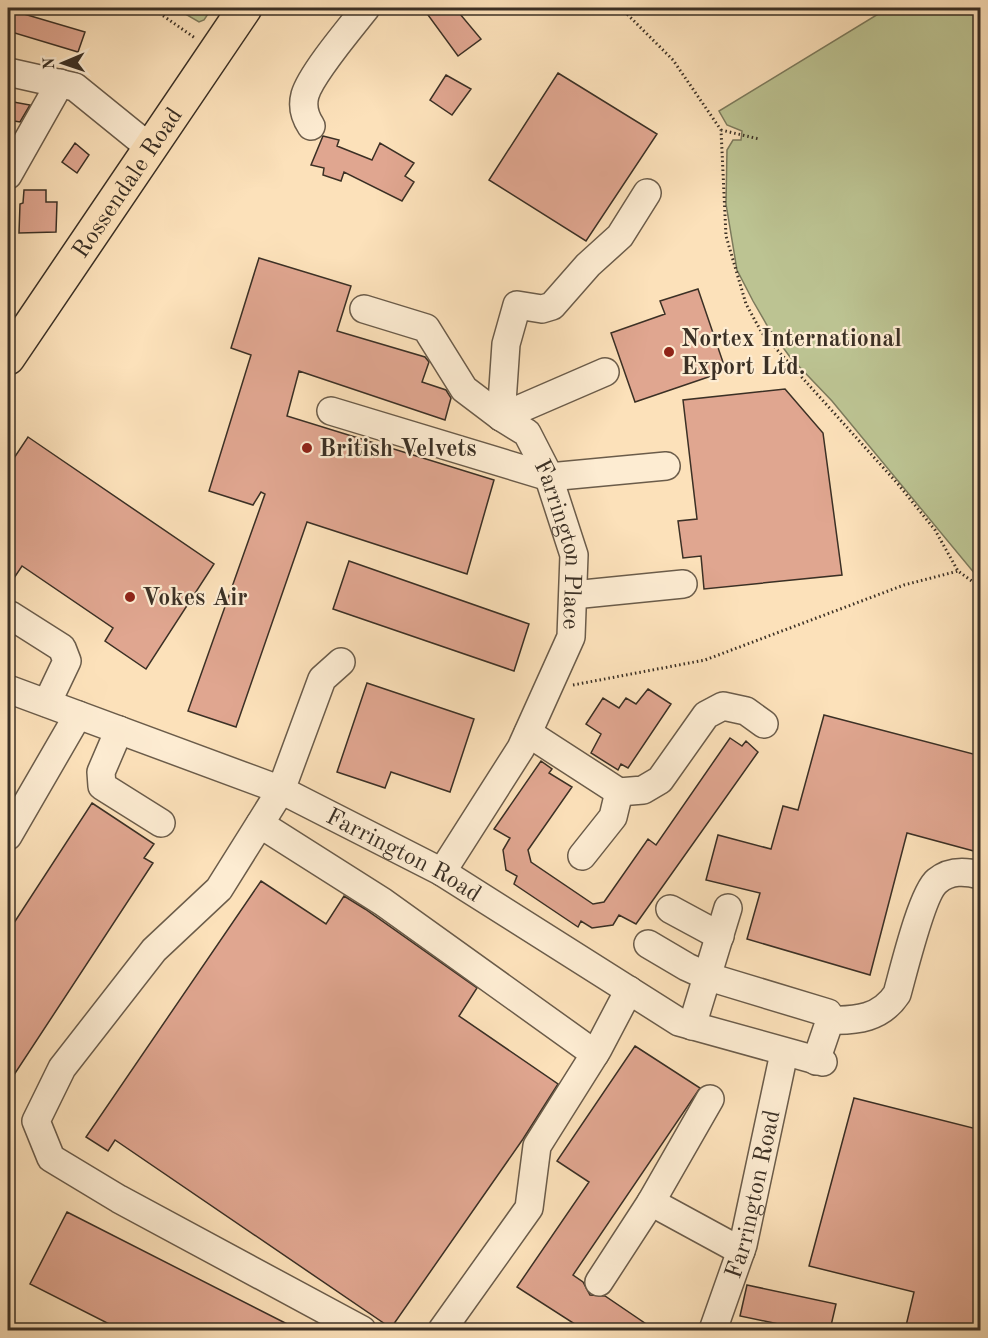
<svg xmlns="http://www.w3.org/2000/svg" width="988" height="1338" viewBox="0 0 988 1338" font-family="'Old Standard TT',serif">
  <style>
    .green { fill: #bcc392; stroke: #7c7a5c; stroke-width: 1.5 }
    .building { fill: #e0a690; stroke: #3b3025; stroke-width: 1.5 }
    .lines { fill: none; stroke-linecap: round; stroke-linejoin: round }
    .minor-casing { stroke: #6b5c4a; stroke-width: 30 }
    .highway-casing { stroke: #3b3025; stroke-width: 36 }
    .path { stroke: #3b3025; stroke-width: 3; stroke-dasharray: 1.5 3; stroke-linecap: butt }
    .minor { stroke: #fdecd2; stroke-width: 27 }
    .highway { stroke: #fce1ba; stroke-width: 33 }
    .poi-dot { fill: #8f2418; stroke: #fdecd2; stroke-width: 2 }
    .labels { text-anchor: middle; stroke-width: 4.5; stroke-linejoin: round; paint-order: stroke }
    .street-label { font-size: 24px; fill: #3b3025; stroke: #fdecd2 }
    .poi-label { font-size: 24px; font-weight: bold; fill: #3b3025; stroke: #fdecd2; text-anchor: start }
  </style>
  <rect width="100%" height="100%" fill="#fce1ba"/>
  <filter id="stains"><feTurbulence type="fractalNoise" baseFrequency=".00333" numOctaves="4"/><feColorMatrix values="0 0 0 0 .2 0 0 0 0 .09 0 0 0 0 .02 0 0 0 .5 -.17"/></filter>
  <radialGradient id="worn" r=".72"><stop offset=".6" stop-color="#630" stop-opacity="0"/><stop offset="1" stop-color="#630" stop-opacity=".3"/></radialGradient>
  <path class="green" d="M 175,8 L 212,8 L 204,20 L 199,22 Z
    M 888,8 L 980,8 L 980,580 L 832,401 L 790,357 L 768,327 L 753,301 L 737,270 L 726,204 L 727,150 L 733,140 L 741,140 L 742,131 L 727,125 L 719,111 Z"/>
  <path class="building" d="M 438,8 L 455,8 L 481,39 L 458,56 L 428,15 Z
    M 8,13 L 24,14 L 85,32 L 78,52 L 8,31 Z
    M 558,73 L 657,134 L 586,241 L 489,180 Z
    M 446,75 L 471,89 L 452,115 L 430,100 Z
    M 8,101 L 30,105 L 20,122 L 8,120 Z
    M 323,136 L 339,140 L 337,146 L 372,160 L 380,143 L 414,163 L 405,176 L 414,182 L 402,201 L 344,172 L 341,181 L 323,175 L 324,168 L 311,165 Z
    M 75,143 L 89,155 L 77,173 L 62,162 Z
    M 24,190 L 46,190 L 46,202 L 57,202 L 56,232 L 19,233 L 20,204 L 23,203 Z
    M 259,258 L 351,286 L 337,331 L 425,357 L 429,362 L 422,382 L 446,390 L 451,398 L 445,420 L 299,371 L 287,416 L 494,480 L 467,574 L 307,522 L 236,727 L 188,711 L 265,494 L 261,492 L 253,505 L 209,491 L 251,355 L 231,348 Z
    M 698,289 L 726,371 L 635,402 L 611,333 L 665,314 L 660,301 Z
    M 785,389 L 823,433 L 842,575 L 704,589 L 701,556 L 683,558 L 678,521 L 697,519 L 683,400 Z
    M 28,437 L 214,564 L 146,669 L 105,641 L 113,628 L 22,566 L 8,587 L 8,467 Z
    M 349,561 L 529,624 L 514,671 L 333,609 Z
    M 367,683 L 474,719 L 450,792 L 391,772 L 385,788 L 337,772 Z
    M 648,689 L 671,704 L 628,768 L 621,764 L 618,770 L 591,753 L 601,734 L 586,724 L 603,698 L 619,708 L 626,698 L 636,704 Z
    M 824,715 L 981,756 L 981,853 L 907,833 L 870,975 L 747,939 L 760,893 L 706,880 L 718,835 L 771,849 L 783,806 L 798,810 Z
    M 730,738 L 742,746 L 746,741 L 758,752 L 636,924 L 619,915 L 613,925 L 592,928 L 581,921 L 578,927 L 514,884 L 517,876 L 506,870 L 503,850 L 510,838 L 494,829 L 541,761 L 552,769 L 549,773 L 572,787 L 528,850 L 531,862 L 593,904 L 604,902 L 648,839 L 656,845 Z
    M 92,803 L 154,844 L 144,858 L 153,863 L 8,1084 L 8,932 Z
    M 261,881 L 326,924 L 344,896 L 365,909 L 477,988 L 459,1016 L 558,1084 L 523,1139 L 391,1328 L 115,1140 L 108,1151 L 86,1137 Z
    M 635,1046 L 700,1088 L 573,1275 L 583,1282 L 590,1295 L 605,1296 L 655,1330 L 584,1330 L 517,1287 L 589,1182 L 557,1161 Z
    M 854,1098 L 981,1130 L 981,1330 L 905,1330 L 914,1292 L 809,1266 Z
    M 67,1212 L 299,1330 L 121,1330 L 30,1284 Z
    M 747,1285 L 836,1304 L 830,1330 L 807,1330 L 740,1316 Z"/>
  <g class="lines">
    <g class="minor-casing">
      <g id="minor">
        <path d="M 8,72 L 75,87 L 149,147"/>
        <path d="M 311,126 C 305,117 302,106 305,95 C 311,74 351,27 366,8"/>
        <path d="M 8,175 L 60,83"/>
        <path id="s1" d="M 364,309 L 426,328 L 464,389 L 501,417 L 527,433 L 547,472 L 574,555 L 571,637 L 521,748 L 442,872"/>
        <path d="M 331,411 L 549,477 L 666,466"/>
        <path d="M 501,417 L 506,344 L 517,305 L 542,309 L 552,306 L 588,265 L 620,236 L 647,193"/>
        <path d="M 501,417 L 605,372"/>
        <path d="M 573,595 L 683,584"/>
        <path d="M 10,615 L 62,648 L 67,661 L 47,703"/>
        <path d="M 341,662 L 322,679 L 281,790 L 219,889 L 154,950 L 62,1068 L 36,1121 L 51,1158 L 119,1199 L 362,1330"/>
        <path id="s2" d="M 8,689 L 281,790 L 442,872 L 679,1022 L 823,1062"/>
        <path d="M 119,730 L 101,772 L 102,786 L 161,823"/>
        <path d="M 528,733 L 619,792 L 643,790 L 660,780 L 706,715 L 723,706 L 746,711 L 764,724"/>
        <path d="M 260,824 L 383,902 L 595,1054"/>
        <path d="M 8,836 L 78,715"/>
        <path d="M 582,856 L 613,817 L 619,792"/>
        <path d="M 670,909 L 720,936"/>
        <path d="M 648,944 L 687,967 L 709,977 L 828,1013 L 830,1020 L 816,1061"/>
        <path d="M 830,1020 C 857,1021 881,1018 897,994 C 903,973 922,893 937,881 C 950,870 965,871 980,875"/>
        <path d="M 692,1026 L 728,908"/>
        <path d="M 651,1202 L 710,1099"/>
        <path d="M 599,1282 L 651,1202 L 741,1251"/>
        <path d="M 442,1330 L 529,1208 L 537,1146 L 598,1049 L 629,990"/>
        <path id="s3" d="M 713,1330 L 743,1245 L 784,1053"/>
      </g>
    </g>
    <g class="highway-casing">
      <g id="highway">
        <path id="s4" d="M 8,358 L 245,8"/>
      </g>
    </g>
    <path class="path" d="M 152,8 L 195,38
      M 621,8 L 673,60 L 721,130 L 726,236 L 746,304 L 762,333 L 898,484 L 935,530 L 958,571 L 980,587
      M 721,130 L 759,139
      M 573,685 L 705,660 L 904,585 L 958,571"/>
    <use href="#minor" class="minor"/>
    <use href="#highway" class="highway"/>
  </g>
  <g class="poi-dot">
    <circle cx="669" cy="352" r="6"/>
    <circle cx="307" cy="448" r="6"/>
    <circle cx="130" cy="597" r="6"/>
  </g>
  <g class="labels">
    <g class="street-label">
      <text dy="8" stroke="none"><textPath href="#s4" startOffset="212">Rossendale Road</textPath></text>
      <text dy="8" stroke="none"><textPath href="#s1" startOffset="332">Farrington Place</textPath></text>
      <text dy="8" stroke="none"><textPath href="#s2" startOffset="430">Farrington Road</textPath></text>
      <text dy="8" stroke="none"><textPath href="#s3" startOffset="142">Farrington Road</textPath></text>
    </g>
    <g class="poi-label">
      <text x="681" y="346">Nortex International<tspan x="681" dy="28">Export Ltd.</tspan></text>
      <text x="319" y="456">British Velvets</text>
      <text x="142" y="605">Vokes Air</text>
    </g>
  </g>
  <rect width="988" height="1338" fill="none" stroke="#fce1ba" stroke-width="30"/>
  <rect x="9" y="9" width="970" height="1320" fill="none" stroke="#3b3025" stroke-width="3"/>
  <rect x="15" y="15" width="958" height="1308" fill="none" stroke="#3b3025" stroke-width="1.5"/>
  <g transform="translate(63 63) rotate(268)" stroke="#fdecd2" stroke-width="4.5" paint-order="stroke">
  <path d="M0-4.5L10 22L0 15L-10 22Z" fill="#3b3025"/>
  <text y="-9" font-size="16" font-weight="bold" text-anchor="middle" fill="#3b3025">N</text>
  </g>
  <rect width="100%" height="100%" filter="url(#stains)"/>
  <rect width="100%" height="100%" fill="url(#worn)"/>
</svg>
